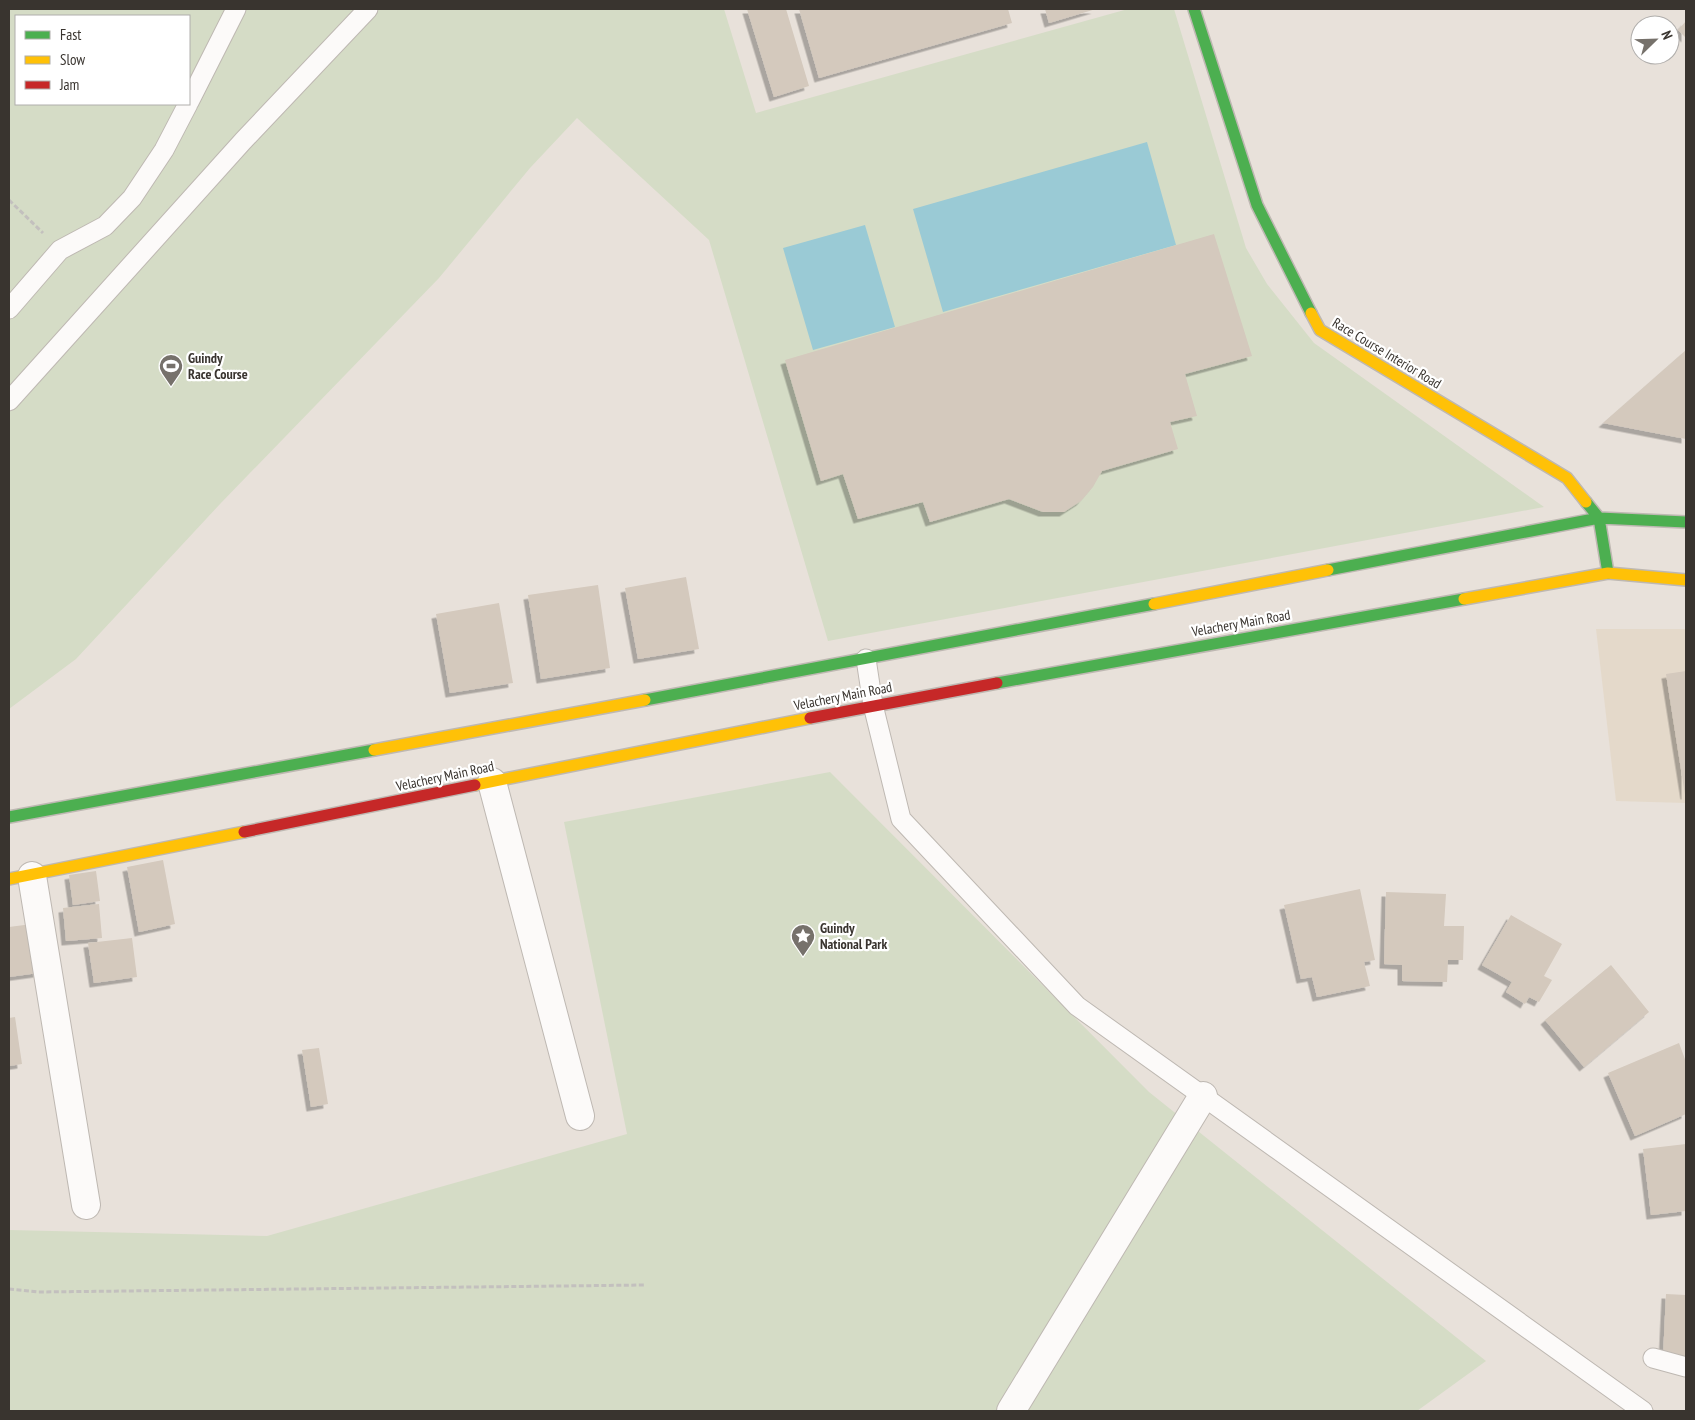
<svg xmlns="http://www.w3.org/2000/svg" width="1695" height="1420" viewBox="0 0 1695 1420" font-family="'PT Sans Narrow',sans-serif">
  <style>
    .built { fill: #e4d9ca }
    .green { fill: #d5dcc6; fill-rule: evenodd }
    .water { fill: #9acad5 }
    .building { fill: #d4c9bd; filter: url(#shadow) }
    .lines { fill: none; stroke-linecap: round; stroke-linejoin: round }
    .lane-casing { stroke: #beb8b2; stroke-width: 21 }
    .street-casing { stroke: #beb8b2; stroke-width: 30 }
    .fast-casing { stroke: #beb8b2; stroke-width: 14 }
    .slow-casing { stroke: #beb8b2; stroke-width: 14 }
    .jam-casing { stroke: #beb8b2; stroke-width: 14 }
    .path { stroke: #c3c0be; stroke-width: 3; stroke-dasharray: 5 2.5; stroke-linecap: butt }
    .lane { stroke: #fcfaf9; stroke-width: 19 }
    .street { stroke: #fcfaf9; stroke-width: 28 }
    .fast { stroke: #4caf50; stroke-width: 11 }
    .slow { stroke: #ffc107; stroke-width: 11 }
    .jam { stroke: #c62828; stroke-width: 11 }
    .labels { text-anchor: middle; stroke-width: 4.5; stroke-linejoin: round; paint-order: stroke }
    .street-label { font-size: 14px; fill: #39342f; stroke: #fff }
    .poi-label { font-size: 14px; font-weight: bold; fill: #39342f; stroke: #fff; text-anchor: start }
  </style>
  <defs>
    <filter id="shadow"><feDropShadow dx="-4.5" dy="4.5" stdDeviation="0" flood-color="#0004"/></filter>
  </defs>
  <rect width="100%" height="100%" fill="#e8e1da"/>
  <path class="built" d="M 1596,629 L 1686,629 L 1686,803 L 1616,801 Z"/>
  <path class="green" d="M 9,9 L 724,9 L 756,113 L 1128,9 L 1174,9 L 1246,248 L 1267,284 L 1314,343 L 1544,507 L 828,641 L 709,240 L 577,118 L 530,168 L 439,278 L 220,504 L 76,659 L 9,709 ZM 16,16 L 189,16 L 189,104 L 16,104 Z
    M 830,772 L 1149,1092 L 1486,1361 L 1417,1411 L 9,1411 L 9,1230 L 267,1236 L 627,1134 L 564,822 Z"/>
  <path class="water" d="M 1147,142 L 1176,245 L 943,312 L 913,209 Z
    M 865,225 L 895,327 L 813,350 L 783,248 Z"/>
  <path class="building" d="M 747,9 L 786,9 L 809,86 L 774,97 Z
    M 799,9 L 1008,9 L 1012,23 L 819,78 Z
    M 1045,9 L 1096,9 L 1049,23 Z
    M 1686,21 L 1686,38 L 1678,30 Z
    M 1214,234 L 1252,356 L 1185,374 L 1197,416 L 1170,422 L 1178,449 L 1102,471 L 1093,487 L 1081,501 L 1064,512 L 1043,512 L 1009,499 L 930,522 L 923,502 L 858,519 L 843,474 L 821,481 L 785,360 Z
    M 1686,350 L 1686,439 L 1603,423 Z
    M 686,577 L 699,649 L 638,659 L 625,588 Z
    M 598,585 L 610,668 L 541,679 L 528,595 Z
    M 499,603 L 513,683 L 450,693 L 436,614 Z
    M 1686,671 L 1686,795 L 1685,795 L 1666,674 Z
    M 163,860 L 175,924 L 139,932 L 127,867 Z
    M 96,871 L 100,901 L 73,905 L 69,875 Z
    M 1360,889 L 1375,960 L 1364,962 L 1370,986 L 1317,997 L 1312,977 L 1301,979 L 1284,905 Z
    M 1386,892 L 1446,894 L 1444,926 L 1464,926 L 1463,960 L 1448,960 L 1447,982 L 1402,981 L 1402,965 L 1384,964 Z
    M 99,904 L 102,938 L 66,941 L 63,908 Z
    M 1511,915 L 1562,944 L 1544,976 L 1552,980 L 1539,1002 L 1529,997 L 1525,1004 L 1506,992 L 1512,982 L 1482,965 Z
    M 32,924 L 38,973 L 9,977 L 9,927 Z
    M 132,938 L 137,977 L 94,983 L 88,943 Z
    M 1611,965 L 1649,1012 L 1584,1067 L 1545,1020 Z
    M 15,1017 L 22,1064 L 9,1066 L 9,1018 Z
    M 1679,1043 L 1686,1062 L 1686,1114 L 1635,1136 L 1608,1073 Z
    M 319,1048 L 328,1104 L 311,1107 L 302,1050 Z
    M 1686,1144 L 1686,1211 L 1651,1215 L 1643,1149 Z
    M 1666,1294 L 1686,1295 L 1686,1358 L 1663,1357 Z"/>
  <g class="lines">
    <g class="lane-casing">
      <path id="lane" d="M 189,102 L 236,9
        M 9,309 L 60,250 L 105,226 L 132,198 L 164,150 L 188,104
        M 9,401 L 243,141 L 368,9
        M 866,659 L 873,705 L 901,819 L 1077,1006 L 1643,1411
        M 1653,1358 L 1686,1367"/>
    </g>
    <g class="street-casing">
      <path id="street" d="M 492,782 L 580,1116
        M 32,876 L 86,1205
        M 1011,1411 L 1203,1096"/>
    </g>
    <g class="fast-casing">
      <path id="fast" d="M 1194,9 L 1257,205 L 1311,313
        M 1586,502 L 1599,518 L 1608,573
        M 1328,570 L 1599,518 L 1686,522
        M 997,683 L 1464,599
        M 645,700 L 1154,604
        M 9,817 L 374,750"/>
    </g>
    <g class="slow-casing">
      <path id="slow" d="M 1311,313 L 1320,330 L 1567,478 L 1586,502
        M 1464,599 L 1608,573 L 1686,580
        M 1154,604 L 1328,570
        M 374,750 L 645,700
        M 475,785 L 810,718
        M 9,879 L 244,832"/>
    </g>
    <g class="jam-casing">
      <path id="jam" d="M 810,718 L 997,683
        M 244,832 L 475,785"/>
    </g>
    <path class="path" d="M 9,200 L 43,233
      M 9,1289 L 38,1292 L 646,1285"/>
    <use href="#lane" class="lane"/>
    <use href="#street" class="street"/>
    <use href="#fast" class="fast"/>
    <use href="#slow" class="slow"/>
    <use href="#jam" class="jam"/>
  </g>
  <defs>
    <g id="stadium-pin" transform="scale(1.25)"><path d="M0 17L-7.5 6A9.5 9.5 0 1 1 7.5 6Z" fill="#76716b" stroke="#fff"/><path d="M0-5a6.5 5 0 1 0 0 10a6.5 5 0 1 0 0-10ZM-3.5-1.8h7v3.6h-7Z" fill="#fff"/></g>
    <g id="sight-pin" transform="scale(1.25)"><path d="M0 17L-7.5 6A9.5 9.5 0 1 1 7.5 6Z" fill="#76716b" stroke="#fff"/><path d="M0-6L1.8-2.2L6-1.7L2.9 1.2L3.7 5.4L0 3.3L-3.7 5.4L-2.9 1.2L-6-1.7L-1.8-2.2Z" fill="#fff"/></g>
  </defs>
  <g fill-rule="evenodd">
    <use href="#stadium-pin" x="171" y="366"/>
    <use href="#sight-pin" x="803" y="936"/>
  </g>
  <g class="labels">
    <g class="street-label">
      <text transform="translate(1387 353) rotate(31)" y="5">Race Course Interior Road</text>
      <text transform="translate(1241 623) rotate(-10)" y="5">Velachery Main Road</text>
      <text transform="translate(843 696) rotate(-11)" y="5">Velachery Main Road</text>
      <text transform="translate(445 776) rotate(-12)" y="5">Velachery Main Road</text>
    </g>
    <g class="poi-label">
      <text x="188" y="363">Guindy<tspan x="188" dy="16">Race Course</tspan></text>
      <text x="820" y="933">Guindy<tspan x="820" dy="16">National Park</tspan></text>
    </g>
  </g>
  <rect width="1695" height="1420" fill="none" stroke="#39342f" stroke-width="20"/>
  <rect x="15" y="15" width="175" height="90" fill="#ffffff" stroke="#b0aeac"/>
  <rect x="25" y="31" width="25" height="8" fill="#4caf50" stroke="#b0aeac"/>
  <text x="60" y="40" font-size="15" fill="#39342f">Fast</text>
  <rect x="25" y="56" width="25" height="8" fill="#ffc107" stroke="#b0aeac"/>
  <text x="60" y="65" font-size="15" fill="#39342f">Slow</text>
  <rect x="25" y="81" width="25" height="8" fill="#c62828" stroke="#b0aeac"/>
  <text x="60" y="90" font-size="15" fill="#39342f">Jam</text>
  <g transform="translate(1655 40) rotate(67)"><circle r="24" fill="#ffffff" stroke="#b0aeac"/>
  <path d="M0-4L9 19L0 12L-9 19Z" fill="#76716b"/>
  <text y="-8" font-size="14" font-weight="bold" text-anchor="middle" fill="#39342f">N</text>
  </g>
</svg>
